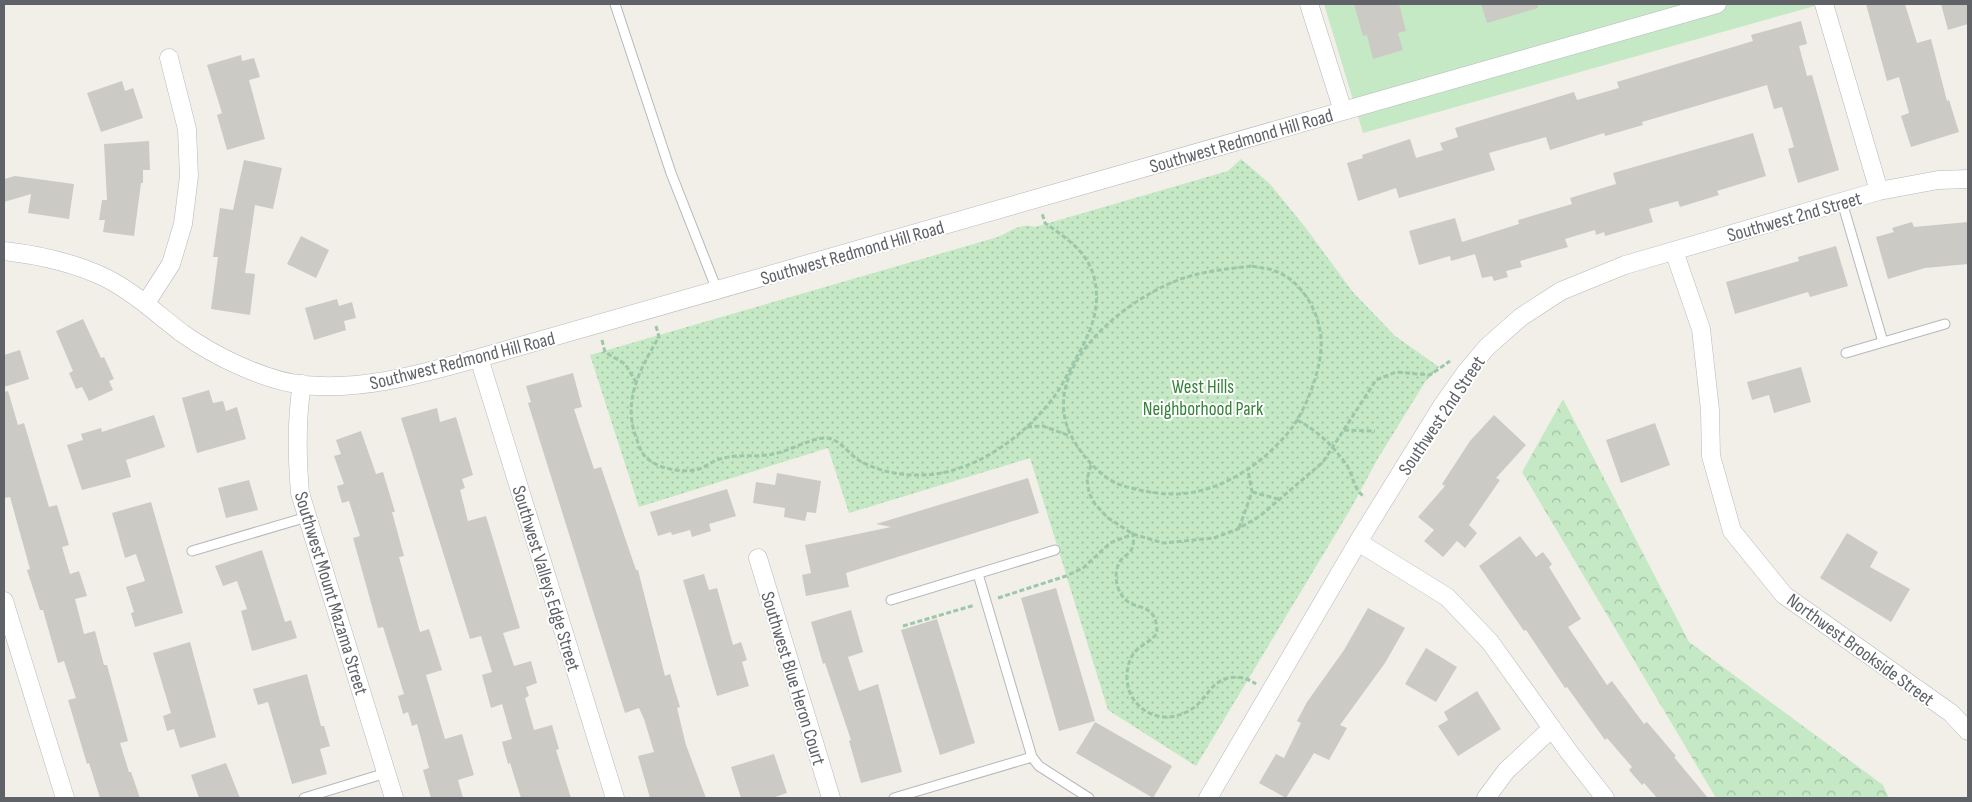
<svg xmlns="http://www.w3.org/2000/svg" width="1972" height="802" viewBox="0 0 1972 802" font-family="'Sofia Sans Condensed',sans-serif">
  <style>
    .green { fill: #c5e8c5 }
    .forest { fill: url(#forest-crowns) }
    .park { fill: url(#park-dots) }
    .building { fill: #cccac5 }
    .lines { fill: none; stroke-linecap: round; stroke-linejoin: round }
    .service-casing { stroke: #b5b8bc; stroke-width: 11 }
    .minor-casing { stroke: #b5b8bc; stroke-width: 19 }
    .path { stroke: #9cc7a9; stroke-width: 3; stroke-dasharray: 5 2.5; stroke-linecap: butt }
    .service { stroke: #fff; stroke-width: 9 }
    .minor { stroke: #fff; stroke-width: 18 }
    .labels { text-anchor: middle; stroke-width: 4; stroke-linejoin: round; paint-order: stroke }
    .street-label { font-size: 19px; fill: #5f6368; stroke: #fff }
    .park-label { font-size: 19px; fill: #348238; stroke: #fff }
  </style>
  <defs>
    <pattern id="forest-crowns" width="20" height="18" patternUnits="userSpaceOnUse" patternTransform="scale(1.25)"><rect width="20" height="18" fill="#c5e8c5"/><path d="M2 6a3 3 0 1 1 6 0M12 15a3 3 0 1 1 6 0" fill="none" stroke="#a3c0a4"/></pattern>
    <pattern id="park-dots" width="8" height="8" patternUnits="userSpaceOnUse" patternTransform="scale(1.25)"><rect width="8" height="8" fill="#c5e8c5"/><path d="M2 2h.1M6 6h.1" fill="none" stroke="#a3c0a4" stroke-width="1.8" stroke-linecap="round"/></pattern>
  </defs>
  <rect width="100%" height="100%" fill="#f1efe8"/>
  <path class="green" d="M 1324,4 L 1822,4 L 1363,133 Z"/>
  <path class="forest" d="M 1563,399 L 1689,642 L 1883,785 L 1889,798 L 1716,798 L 1522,472 Z"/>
  <path class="park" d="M 1241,159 L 1270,184 L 1305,227 L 1352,291 L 1395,336 L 1439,367 L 1425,382 L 1377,460 L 1350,510 L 1196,766 L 1108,710 L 1030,458 L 849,513 L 828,448 L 639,507 L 590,355 L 998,237 C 1010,232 1020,222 1035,227 L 1228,171 Z"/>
  <path class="building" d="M 1354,4 L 1399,4 L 1406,31 L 1398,33 L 1403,50 L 1373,59 L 1367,35 L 1363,36 Z
    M 1481,4 L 1538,4 L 1538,8 L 1487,23 Z
    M 1866,4 L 1905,4 L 1917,43 L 1931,39 L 1947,101 L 1949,100 L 1959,132 L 1911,147 L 1901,116 L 1909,113 L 1899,77 L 1887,81 Z
    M 1941,4 L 1968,4 L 1968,24 L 1948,30 Z
    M 1801,21 L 1807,44 L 1799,46 L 1807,76 L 1812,75 L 1839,170 L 1798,183 L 1788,149 L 1794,147 L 1782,107 L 1774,109 L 1767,85 L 1642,122 L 1643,125 L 1605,136 L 1604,133 L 1550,150 L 1546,137 L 1489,153 L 1495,170 L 1399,198 L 1396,188 L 1358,201 L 1347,163 L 1363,158 L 1362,155 L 1410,139 L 1416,158 L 1443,150 L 1440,143 L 1458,137 L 1455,128 L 1574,92 L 1577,100 L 1619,88 L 1617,82 L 1753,41 L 1751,35 Z
    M 241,55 L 242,61 L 254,58 L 260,77 L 249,80 L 265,139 L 227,150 L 217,115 L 222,113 L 207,65 Z
    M 122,81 L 125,91 L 133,88 L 143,118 L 101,132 L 87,93 Z
    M 1753,133 L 1766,176 L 1717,191 L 1719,195 L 1680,207 L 1678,201 L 1649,209 L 1653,222 L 1605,236 L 1604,232 L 1596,235 L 1595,230 L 1565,239 L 1568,247 L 1520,261 L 1522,267 L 1506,271 L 1508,277 L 1494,281 L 1492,276 L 1482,278 L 1475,254 L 1451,261 L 1450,256 L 1419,265 L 1409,231 L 1455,218 L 1462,242 L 1519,224 L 1518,220 L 1572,204 L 1570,198 L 1616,184 L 1613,173 Z
    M 149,141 L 150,170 L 143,170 L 143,183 L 141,183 L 134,236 L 103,232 L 105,220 L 99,220 L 102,200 L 107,200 L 104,144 Z
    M 244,160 L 282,168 L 273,209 L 255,205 L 245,273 L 255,274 L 250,315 L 211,309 L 218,257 L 213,257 L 220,208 L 233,210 Z
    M 15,176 L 74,184 L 69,219 L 28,213 L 31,194 L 4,202 L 4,179 Z
    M 1912,222 L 1914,227 L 1968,222 L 1968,264 L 1925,268 L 1888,279 L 1876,237 L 1894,232 L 1892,228 Z
    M 301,236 L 329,250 L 316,278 L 287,264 Z
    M 1836,246 L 1848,286 L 1810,297 L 1808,292 L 1735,314 L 1726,282 L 1799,261 L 1798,257 Z
    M 337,299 L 339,306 L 352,302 L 356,318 L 344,321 L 346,330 L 314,340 L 305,308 Z
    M 83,319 L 101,358 L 104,357 L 114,379 L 109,381 L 113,390 L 89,401 L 82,387 L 76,389 L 69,373 L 73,371 L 56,331 Z
    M 20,350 L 29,379 L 4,387 L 4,355 Z
    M 1801,367 L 1811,402 L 1774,413 L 1769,395 L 1752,400 L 1747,382 Z
    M 573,373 L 582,407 L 574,409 L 594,469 L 601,467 L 636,570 L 638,570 L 665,676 L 670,674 L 680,707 L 677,708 L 686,745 L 706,798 L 650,798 L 638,756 L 654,752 L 644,719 L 639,708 L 625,713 L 528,403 L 531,402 L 526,386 Z
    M 209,390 L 213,403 L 223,401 L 226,411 L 237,407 L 246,439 L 197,453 L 182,398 Z
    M 8,391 L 18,425 L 24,423 L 49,507 L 57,505 L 69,545 L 62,547 L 70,574 L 79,571 L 87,596 L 75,599 L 84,634 L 95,631 L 104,665 L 107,665 L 128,741 L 120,743 L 129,772 L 131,772 L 140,798 L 100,798 L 89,763 L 87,764 L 68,700 L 76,698 L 64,661 L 58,663 L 43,610 L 40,610 L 27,570 L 30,569 L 10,497 L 4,498 L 4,392 Z
    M 437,408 L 440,422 L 456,417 L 473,475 L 462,479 L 465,488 L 460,490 L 468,521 L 486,516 L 520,628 L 503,633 L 514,666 L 531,661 L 537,683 L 526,687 L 529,696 L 525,698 L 534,730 L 552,725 L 559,749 L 556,750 L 571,798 L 521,798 L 510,763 L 508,764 L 502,742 L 512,739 L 502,704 L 491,708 L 482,675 L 492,672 L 481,636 L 470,639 L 401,418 Z
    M 154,415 L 165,447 L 126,460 L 131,477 L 82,490 L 67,445 L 83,440 L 81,434 L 101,428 L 102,432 Z
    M 1494,415 L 1526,445 L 1496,478 L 1500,480 L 1469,525 L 1477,533 L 1465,548 L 1457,541 L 1443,557 L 1424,541 L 1434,530 L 1418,517 L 1445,486 L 1442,484 L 1470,441 Z
    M 1655,423 L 1670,465 L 1621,483 L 1606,440 Z
    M 361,431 L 376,474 L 383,472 L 395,512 L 392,512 L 404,556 L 399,557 L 420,632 L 429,629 L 442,670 L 426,675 L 445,739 L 462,734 L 474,775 L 458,780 L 463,798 L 431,798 L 423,770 L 429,768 L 417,724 L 412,726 L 408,712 L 403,714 L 398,696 L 404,694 L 383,627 L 378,628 L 353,538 L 360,536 L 349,501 L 342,503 L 337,486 L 344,484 L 334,456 L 341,454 L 336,440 Z
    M 777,473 L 821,481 L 816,513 L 807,512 L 805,521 L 784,517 L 785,508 L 753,503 L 756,482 L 775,485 Z
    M 1028,478 L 1039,513 L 846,573 L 849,587 L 806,596 L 802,575 L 811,573 L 805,545 L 891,527 L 876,524 Z
    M 249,480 L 258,510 L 226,518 L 218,488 Z
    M 727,489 L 736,516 L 709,524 L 711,531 L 692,537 L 690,530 L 672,535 L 671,532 L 658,536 L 650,512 Z
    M 151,502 L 183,613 L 135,627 L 131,613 L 134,612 L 126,587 L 145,581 L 136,554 L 125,558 L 112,513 Z
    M 1847,533 L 1878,552 L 1870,567 L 1910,589 L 1891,622 L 1820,578 Z
    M 1520,536 L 1536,557 L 1543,552 L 1552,564 L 1549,567 L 1581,619 L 1568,627 L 1607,685 L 1612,681 L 1644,724 L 1647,722 L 1676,756 L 1674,757 L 1708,798 L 1657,798 L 1644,783 L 1642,785 L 1629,770 L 1632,767 L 1607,738 L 1605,740 L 1567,687 L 1565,688 L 1526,630 L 1524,631 L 1479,566 Z
    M 262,550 L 285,622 L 291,620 L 297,638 L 252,651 L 241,611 L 247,609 L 237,581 L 223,586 L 215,566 Z
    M 704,574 L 709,590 L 717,588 L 733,645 L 741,642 L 747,660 L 742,662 L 749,686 L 717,696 L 683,580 Z
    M 1056,588 L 1095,721 L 1059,731 L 1021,598 Z
    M 1368,608 L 1405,628 L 1385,663 L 1340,725 L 1347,728 L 1329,760 L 1314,753 L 1286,798 L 1259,783 L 1276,754 L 1284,758 L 1301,723 L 1297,721 L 1307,702 L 1344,650 Z
    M 851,610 L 863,652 L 848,657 L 859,691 L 878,684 L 902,772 L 861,783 L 849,741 L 851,740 L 825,663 L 823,664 L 811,622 Z
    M 937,619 L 975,743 L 940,755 L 901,630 Z
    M 190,642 L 216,737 L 180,748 L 174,729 L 167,731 L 163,716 L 171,713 L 153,653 Z
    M 1426,648 L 1457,667 L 1436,702 L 1405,684 Z
    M 307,674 L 321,726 L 324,726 L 330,746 L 320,749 L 327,774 L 292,784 L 268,702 L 258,705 L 253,689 Z
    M 1477,691 L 1501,729 L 1458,756 L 1438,726 L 1448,720 L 1444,712 Z
    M 1095,722 L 1172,766 L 1153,798 L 1076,753 Z
    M 774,754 L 787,793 L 772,798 L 741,798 L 731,767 Z
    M 226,763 L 240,798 L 199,798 L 191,775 Z"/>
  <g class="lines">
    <g class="service-casing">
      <path id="service" d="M 615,4 L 671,173 L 717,290
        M 1842,202 L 1883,342
        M 1846,353 L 1945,324
        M 192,551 L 307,517
        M 978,574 L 1032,757 L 1039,766 L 1089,798
        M 891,600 L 1055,550
        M 304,798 L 386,773
        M 894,798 L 1032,757"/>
    </g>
    <g class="minor-casing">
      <path id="minor" d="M 1309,4 L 1343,111
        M 1824,4 L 1879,191
        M 4,251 C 39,255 73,262 106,278 C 135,293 157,314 182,333 C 214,356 265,381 304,385 C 364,391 420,374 479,358 L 1717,4
        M 1674,251 L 1701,329 L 1710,410 L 1711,456 L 1732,531 L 1784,595 L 1951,713 L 1968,731
        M 146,303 L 171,264 L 183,224 L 189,176 L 187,129 L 169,58
        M 479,358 L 615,798
        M 302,384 C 296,420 297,457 300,493 L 394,798
        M 1358,542 L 1447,597 L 1490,642 L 1569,752 L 1605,798
        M 758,558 L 831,798
        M 4,601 L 65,798
        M 1208,798 L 1358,542 L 1442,406 L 1466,372 L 1487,347 L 1521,317 L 1561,291 L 1625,265 L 1879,191 L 1938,180 L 1968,179
        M 1486,798 L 1506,771 L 1552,728"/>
    </g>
    <path class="path" d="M 1252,266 C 1260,268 1268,268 1275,271 C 1301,280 1320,312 1321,340 C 1323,365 1307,408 1291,429 C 1268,458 1236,482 1199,491 C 1173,497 1148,493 1124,486 C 1104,481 1084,458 1074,441 C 1033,373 1121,302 1178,280 C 1202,271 1227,269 1252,266 Z
      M 656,326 L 659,337 C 641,367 622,401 636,437 C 638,443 640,450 644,455 C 654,468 680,473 695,470 C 704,469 711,461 720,459 C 736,454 751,457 767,455 C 787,453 805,440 824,438 C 839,437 848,454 860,461 C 884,474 909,477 936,474 C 983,467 1029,432 1056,394 C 1063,384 1069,371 1075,360 C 1090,334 1102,308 1094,277 C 1087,251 1066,238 1045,223 L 1042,213
      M 602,340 L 605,352 L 625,364 L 636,382
      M 1297,420 C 1318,431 1332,445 1346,464 C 1354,476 1353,490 1365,497
      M 1027,427 L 1043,426 L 1070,436
      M 1344,430 L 1375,431
      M 1091,465 L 1087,479 L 1089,493 L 1095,504 L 1108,518 L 1133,534 L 1163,543 L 1214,538 L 1238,529 L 1260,516 L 1323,462 L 1376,380 L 1396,372 L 1430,375 L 1450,361
      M 1252,492 L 1278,499
      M 1239,528 L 1252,492 L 1248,470
      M 998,598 L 1066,576 L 1083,568 L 1110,543 L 1133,534 C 1133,537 1134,542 1133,545 C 1132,553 1125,555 1121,560 C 1114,569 1115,585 1121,594 C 1132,614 1157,598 1157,633 C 1151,642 1140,645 1134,653 C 1125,665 1125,685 1132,697 C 1147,721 1176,723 1197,705 C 1208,695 1212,682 1228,678 C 1239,676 1247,678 1256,684
      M 903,626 L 975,605"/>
    <use href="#service" class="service"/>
    <use href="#minor" class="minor"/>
  </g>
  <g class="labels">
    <g class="street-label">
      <text transform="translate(1241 140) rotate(-16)" y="7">Southwest Redmond Hill Road</text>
      <text transform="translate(1794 216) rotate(-16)" y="7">Southwest 2nd Street</text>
      <text transform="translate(852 252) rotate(-16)" y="7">Southwest Redmond Hill Road</text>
      <text transform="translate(462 360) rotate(-14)" y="7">Southwest Redmond Hill Road</text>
      <text transform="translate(1441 415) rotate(-56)" y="7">Southwest 2nd Street</text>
      <text transform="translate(547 578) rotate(73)" y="7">Southwest Valleys Edge Street</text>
      <text transform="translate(332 593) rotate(73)" y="7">Southwest Mount Mazama Street</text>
      <text transform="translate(1861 649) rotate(36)" y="7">Northwest Brookside Street</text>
      <text transform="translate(794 678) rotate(73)" y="7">Southwest Blue Heron Court</text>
    </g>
    <g class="park-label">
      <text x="1203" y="393">West Hills<tspan x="1203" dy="22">Neighborhood Park</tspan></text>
    </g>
  </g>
  <rect width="1972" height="802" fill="none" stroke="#5f6368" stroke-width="10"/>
</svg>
